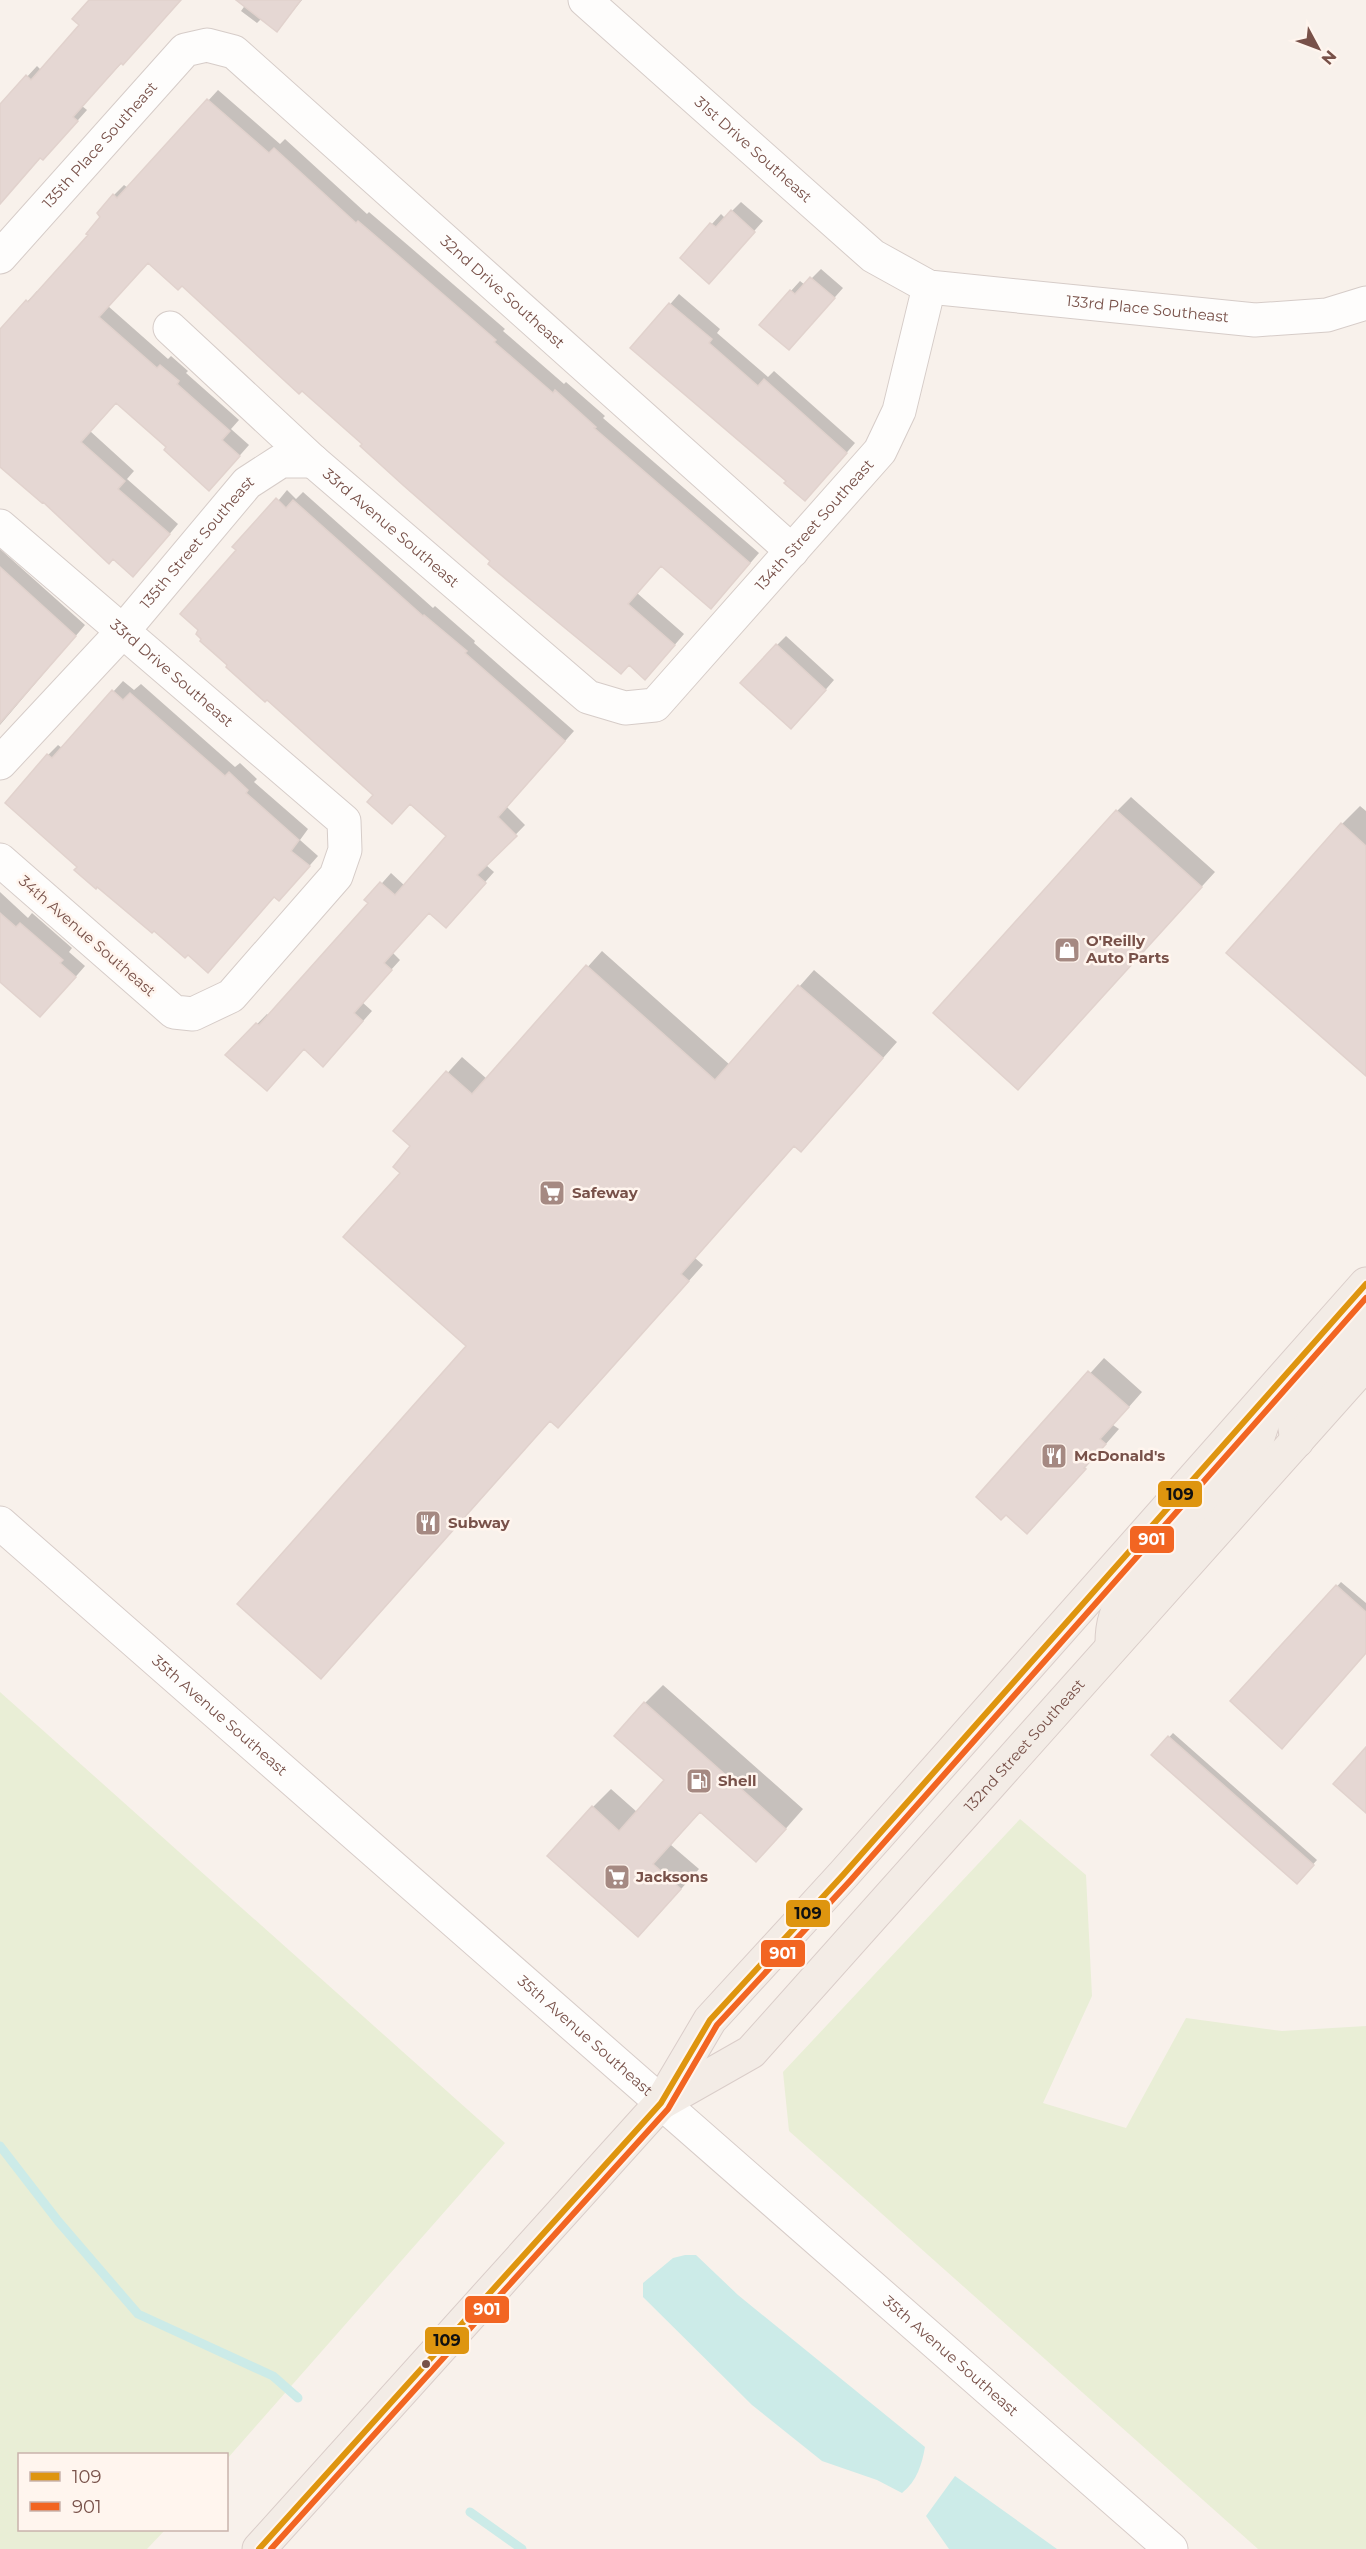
<svg xmlns="http://www.w3.org/2000/svg" width="1366" height="2549" viewBox="0 0 1366 2549" font-family="Montserrat,sans-serif">
  <style>
    .green { fill: #e9eed6 }
    .water { fill: #ccebe8 }
    .shadow { fill: #0003 }
    .lines { fill: none; stroke-linecap: round; stroke-linejoin: round }
    .stream { stroke: #ccebe8; stroke-width: 9 }
    .building { fill: #e5d7d3; stroke: #e1d2cd; stroke-width: 1.5 }
    .street-casing { stroke: #d6ccc8; stroke-width: 35 }
    .secondary-casing { stroke: #d7ccc8; stroke-width: 35 }
    .primary-casing { stroke: #dacdc9; stroke-width: 35 }
    .street { stroke: #fefdfc; stroke-width: 33 }
    .secondary { stroke: #fefdfc; stroke-width: 33 }
    .primary { stroke: #f3ece6; stroke-width: 33 }
    .bus-1-casing { stroke: #fff5ee; stroke-width: 10 }
    .bus-2-casing { stroke: #fff5ee; stroke-width: 10 }
    .bus-1 { stroke: #de950f; stroke-width: 6 }
    .bus-2 { stroke: #f26522; stroke-width: 6 }
    .bus-dot { fill: #785149; stroke: #fff5ee; stroke-width: 2 }
    .labels { text-anchor: middle; stroke-width: 5; stroke-linejoin: round; paint-order: stroke }
    .street-label { font-size: 15px; fill: #785149; stroke: #fff5ee }
    .poi-label { font-size: 15px; font-weight: bold; fill: #785149; stroke: #fff5ee; text-anchor: start }
    .line-badge { stroke: #fff5ee; stroke-width: 2 }
    .badge-label { font-size: 16px; text-anchor: middle; font-weight: bold; fill: #fff }
    .pale-badge-label { font-size: 16px; text-anchor: middle; font-weight: bold; fill: #111 }
  </style>
  <rect width="100%" height="100%" fill="#f8f1eb"/>
  <path class="green" d="M 0,1692 L 505,2143 L 227,2459 L 226,2454 L 20,2454 L 20,2530 L 165,2530 L 147,2549 L 0,2549 Z
    M 1020,1819 L 1086,1875 L 1092,1996 L 1043,2103 L 1126,2128 L 1186,2018 L 1282,2031 L 1366,2026 L 1366,2549 L 1258,2549 L 789,2131 L 783,2072 Z"/>
  <path class="water" d="M 685,2255 L 696,2255 L 738,2295 L 925,2447 C 922,2464 917,2481 902,2493 L 877,2480 L 822,2461 L 752,2405 L 643,2297 L 643,2283 L 673,2258 Z
    M 955,2476 L 1057,2549 L 949,2549 L 926,2516 Z"/>
  <path class="shadow" d="M 92,0 L 180,0 L 82,106 L 87,110 L 53,148 L 41,157 L 0,204 L 0,106 L 37,66 L 41,70 L 81,25 Z
    M 249,0 L 302,0 L 277,30 L 262,18 L 257,23 L 241,11 Z
    M 218,90 L 280,144 L 285,139 L 367,214 L 369,212 L 410,247 L 505,329 L 503,331 L 564,384 L 566,382 L 605,416 L 603,418 L 759,553 L 721,597 L 662,565 L 637,593 L 684,634 L 655,668 L 629,663 L 492,561 L 364,444 L 182,284 L 148,261 L 108,306 L 168,359 L 171,356 L 188,371 L 186,373 L 239,420 L 231,429 L 249,445 L 219,479 L 168,447 L 116,401 L 90,431 L 134,471 L 127,479 L 178,524 L 143,565 L 43,500 L 0,465 L 0,331 L 37,291 L 39,293 L 90,235 L 102,217 L 99,213 L 114,195 L 124,185 L 128,188 Z
    M 741,202 L 763,221 L 718,272 L 682,257 L 721,214 L 725,218 Z
    M 821,269 L 843,288 L 798,339 L 761,324 L 800,281 L 805,285 Z
    M 679,294 L 720,329 L 717,333 L 768,377 L 774,371 L 855,443 L 814,490 L 788,481 L 632,348 Z
    M 287,490 L 296,499 L 303,492 L 433,608 L 435,606 L 475,641 L 474,643 L 574,731 L 507,807 L 525,825 L 486,865 L 494,872 L 455,916 L 429,912 L 393,953 L 400,960 L 362,1002 L 372,1011 L 333,1055 L 304,1048 L 227,1055 L 267,1014 L 269,1016 L 370,903 L 367,900 L 391,873 L 405,886 L 449,836 L 410,803 L 375,795 L 238,550 Z
    M 0,549 L 85,625 L 0,725 Z
    M 786,636 L 834,680 L 801,718 L 777,645 Z
    M 123,681 L 134,690 L 141,684 L 235,767 L 240,763 L 257,779 L 254,782 L 308,829 L 300,840 L 318,856 L 289,889 L 275,896 L 217,961 L 188,953 L 154,929 L 79,867 L 48,755 L 58,745 L 62,748 Z
    M 1131,797 L 1215,872 L 1018,1088 L 1117,811 Z
    M 1360,806 L 1366,811 L 1366,1074 L 1342,824 Z
    M 0,892 L 28,918 L 32,913 L 72,948 L 69,952 L 85,966 L 51,1005 L 0,980 Z
    M 602,951 L 730,1065 L 814,970 L 897,1042 L 816,1135 L 795,1145 L 695,1258 L 703,1265 L 573,1411 L 558,1426 L 551,1420 L 336,1662 L 468,1346 L 403,1173 L 412,1146 L 395,1131 L 462,1057 L 487,1079 Z
    M 1104,1358 L 1142,1392 L 1113,1425 L 1119,1429 L 1041,1518 L 1006,1513 L 978,1497 Z
    M 1341,1582 L 1366,1603 L 1366,1652 L 1232,1701 Z
    M 663,1685 L 803,1809 L 775,1841 L 701,1810 L 671,1845 L 699,1869 L 656,1917 L 593,1807 L 611,1789 L 637,1812 L 666,1780 L 645,1703 Z
    M 1173,1733 L 1317,1860 L 1297,1882 L 1153,1755 Z"/>
  <g class="lines">
    <path class="stream" d="M 0,2146 L 58,2221 L 138,2314 L 273,2376 L 298,2398
      M 470,2512 L 522,2549"/>
  </g>
  <path class="building" d="M 89,0 L 181,0 L 123,65 L 121,63 L 73,117 L 78,121 L 43,160 L 40,158 L 0,204 L 0,104 L 26,75 L 31,80 L 79,25 L 72,19 Z
    M 236,0 L 301,0 L 277,32 Z
    M 207,99 L 269,153 L 274,148 L 356,223 L 358,221 L 400,257 L 496,340 L 494,342 L 553,393 L 555,390 L 596,427 L 594,428 L 750,563 L 711,609 L 661,566 L 628,604 L 675,645 L 645,680 L 629,665 L 621,674 L 531,600 L 488,564 L 490,561 L 404,486 L 360,446 L 362,444 L 302,391 L 299,394 L 182,286 L 178,290 L 148,263 L 99,317 L 157,368 L 160,365 L 179,381 L 177,384 L 230,431 L 222,440 L 240,456 L 209,491 L 164,450 L 166,447 L 116,403 L 81,442 L 125,481 L 118,489 L 170,534 L 133,577 L 113,559 L 109,564 L 43,502 L 42,503 L 0,467 L 0,329 L 26,300 L 28,302 L 88,235 L 86,234 L 100,217 L 97,213 L 113,194 L 117,198 Z
    M 731,210 L 755,232 L 709,284 L 680,258 L 710,223 L 716,227 Z
    M 810,277 L 835,298 L 789,350 L 759,325 L 790,290 L 795,294 Z
    M 669,303 L 712,339 L 709,343 L 758,386 L 764,379 L 847,453 L 805,501 L 784,483 L 786,481 L 630,348 Z
    M 276,498 L 286,508 L 293,500 L 423,616 L 424,615 L 467,651 L 465,653 L 565,741 L 498,817 L 517,836 L 477,875 L 486,883 L 446,928 L 429,913 L 384,963 L 392,970 L 354,1013 L 363,1021 L 323,1067 L 304,1049 L 267,1091 L 225,1055 L 256,1023 L 259,1025 L 368,903 L 364,900 L 380,882 L 395,895 L 446,836 L 410,804 L 392,824 L 367,802 L 373,795 L 267,700 L 265,702 L 226,667 L 227,665 L 200,641 L 201,639 L 196,634 L 198,630 L 180,614 L 236,550 L 232,547 Z
    M 0,567 L 76,636 L 0,723 Z
    M 776,644 L 826,690 L 791,729 L 740,683 Z
    M 112,690 L 123,700 L 130,693 L 225,776 L 229,772 L 248,790 L 246,793 L 299,840 L 291,851 L 310,866 L 279,901 L 274,897 L 208,973 L 188,955 L 185,958 L 154,931 L 152,933 L 97,887 L 96,889 L 74,870 L 77,867 L 5,803 L 47,754 L 52,758 Z
    M 1116,810 L 1202,887 L 1018,1090 L 933,1013 Z
    M 1341,823 L 1366,846 L 1366,1076 L 1226,953 Z
    M 0,913 L 16,927 L 20,923 L 63,960 L 60,963 L 76,977 L 40,1017 L 0,982 Z
    M 586,965 L 715,1080 L 798,985 L 883,1058 L 801,1152 L 794,1146 L 681,1274 L 689,1281 L 558,1428 L 550,1421 L 321,1679 L 237,1604 L 466,1346 L 343,1237 L 400,1173 L 393,1167 L 410,1146 L 393,1131 L 446,1071 L 472,1094 Z
    M 1088,1371 L 1129,1407 L 1100,1439 L 1106,1444 L 1084,1468 L 1086,1469 L 1027,1534 L 1006,1515 L 1001,1520 L 976,1497 Z
    M 1336,1585 L 1366,1612 L 1366,1653 L 1282,1749 L 1230,1701 Z
    M 644,1702 L 786,1829 L 756,1862 L 700,1812 L 653,1864 L 681,1889 L 638,1937 L 547,1856 L 592,1806 L 619,1831 L 664,1780 L 614,1736 Z
    M 1168,1736 L 1314,1865 L 1297,1884 L 1151,1755 Z
    M 1366,1747 L 1366,1813 L 1333,1784 Z"/>
  <g class="lines">
    <g class="street-casing">
      <g id="street">
        <path id="s1" d="M 585,0 L 873,256 L 929,287 L 1255,320 L 1327,315 L 1366,303"/>
        <path id="s2" d="M 0,257 L 185,50 L 207,45 L 234,52 L 792,551"/>
        <path id="s3" d="M 170,328 L 313,461 L 588,697 L 625,708 L 655,705 L 880,451 L 899,411 L 929,287"/>
        <path id="s4" d="M 0,526 L 344,821 L 345,850 L 336,876 L 231,996 L 193,1014 L 174,1012 L 0,860"/>
        <path id="s5" d="M 0,763 L 123,631 L 247,483 L 281,461 L 313,461"/>
      </g>
    </g>
    <g class="secondary-casing">
      <g id="secondary">
        <path id="s6" d="M 0,1523 L 1171,2549"/>
      </g>
    </g>
    <g class="primary-casing">
      <g id="primary">
        <path d="M 1297,1441 L 1293,1416 L 1297,1404 L 1366,1323"/>
        <path d="M 1112,1643 C 1112,1623 1116,1611 1128,1593 L 1255,1446 L 1271,1398"/>
        <path id="s7" d="M 663,2102 L 751,2052 L 1366,1363"/>
        <path d="M 259,2549 L 661,2103 L 710,2020 L 843,1875 L 1366,1284"/>
      </g>
    </g>
    <use href="#street" class="street"/>
    <use href="#secondary" class="secondary"/>
    <use href="#primary" class="primary"/>
    <g class="bus-1-casing">
      <path id="bus-1" d="M 259,2549 L 661,2103 L 710,2020 L 843,1875 L 1366,1284"/>
    </g>
    <g class="bus-2-casing">
      <path id="bus-2" d="M 271,2549 L 668,2109 L 717,2025 L 850,1881 L 1366,1298"/>
    </g>
    <use href="#bus-1" class="bus-1"/>
    <use href="#bus-2" class="bus-2"/>
  </g>
  <defs>
    <g id="shop-square" transform="scale(1.35)"><rect x="-9" y="-9" width="18" height="18" rx="4" fill="#a58982" stroke="#fff5ee"/><path d="M-5-2.5h2.3a2.7 3.5 0 0 1 5.4 0H5L5.5 6h-11ZM-1.5-2.5h3a1.5 2.3 0 0 0-3 0Z" fill="#fff"/></g>
    <g id="supermarket-square" transform="scale(1.35)"><rect x="-9" y="-9" width="18" height="18" rx="4" fill="#a58982" stroke="#fff5ee"/><path d="M-6-5.5h2.5l.6 2H6L4.5 2H-2.5L-4.4-4H-6ZM-1.5 3.2a1.3 1.3 0 1 0 .1 0ZM3 3.2a1.3 1.3 0 1 0 .1 0Z" fill="#fff"/></g>
    <g id="restaurant-square" transform="scale(1.35)"><rect x="-9" y="-9" width="18" height="18" rx="4" fill="#a58982" stroke="#fff5ee"/><path d="M-5-6h1v4h1v-4h1v4h1v-4h1v5L-1.5 .5V6h-2V.5L-5-1ZM5-6V6H3V1.5H1.5Q1.5-4 5-6Z" fill="#fff"/></g>
    <g id="fuel-square" transform="scale(1.35)"><rect x="-9" y="-9" width="18" height="18" rx="4" fill="#a58982" stroke="#fff5ee"/><path d="M-5.5-6h7V0h2V4h1.3V-2.5L3-4.5l.8-.8L6-3V5H2.5V1h-1V6h-7ZM-4.2-4.7v3.2H.2V-4.7Z" fill="#fff"/></g>
  </defs>
  <g fill-rule="evenodd">
    <use href="#shop-square" x="1067" y="950"/>
    <use href="#supermarket-square" x="552" y="1193"/>
    <use href="#restaurant-square" x="1054" y="1456"/>
    <use href="#restaurant-square" x="428" y="1523"/>
    <use href="#fuel-square" x="699" y="1781"/>
    <use href="#supermarket-square" x="617" y="1877"/>
  </g>
  <circle class="bus-dot" cx="426" cy="2364" r="5"/>
  <g class="labels">
    <g class="street-label">
      <text dy="5" stroke="none"><textPath href="#s2" startOffset="150">135th Place Southeast</textPath></text>
      <text dy="5" stroke="none"><textPath href="#s1" startOffset="225">31st Drive Southeast</textPath></text>
      <text dy="5" stroke="none"><textPath href="#s2" startOffset="688">32nd Drive Southeast</textPath></text>
      <text dy="5" stroke="none"><textPath href="#s1" startOffset="669">133rd Place Southeast</textPath></text>
      <text dy="5" stroke="none"><textPath href="#s3" startOffset="867">134th Street Southeast</textPath></text>
      <text dy="5" stroke="none"><textPath href="#s3" startOffset="298">33rd Avenue Southeast</textPath></text>
      <text dy="5" stroke="none"><textPath href="#s5" startOffset="296">135th Street Southeast</textPath></text>
      <text dy="5" stroke="none"><textPath href="#s4" startOffset="226">33rd Drive Southeast</textPath></text>
      <text transform="translate(87 936) rotate(41)" y="5">34th Avenue Southeast</text>
      <text dy="5" stroke="none"><textPath href="#s6" startOffset="292">35th Avenue Southeast</textPath></text>
      <text dy="5" stroke="none"><textPath href="#s7" startOffset="512">132nd Street Southeast</textPath></text>
      <text dy="5" stroke="none"><textPath href="#s6" startOffset="778">35th Avenue Southeast</textPath></text>
      <text dy="5" stroke="none"><textPath href="#s6" startOffset="1264">35th Avenue Southeast</textPath></text>
    </g>
    <g class="poi-label">
      <text x="1086" y="946">O'Reilly<tspan x="1086" dy="17">Auto Parts</tspan></text>
      <text x="572" y="1198">Safeway</text>
      <text x="1074" y="1461">McDonald's</text>
      <text x="448" y="1528">Subway</text>
      <text x="718" y="1786">Shell</text>
      <text x="636" y="1882">Jacksons</text>
    </g>
  </g>
  <g class="line-badge">
    <rect x="1157" y="1480" width="46" height="28" rx="6" fill="#de950f"/>
    <rect x="1129" y="1525" width="46" height="29" rx="6" fill="#f26522"/>
    <rect x="785" y="1899" width="46" height="29" rx="6" fill="#de950f"/>
    <rect x="760" y="1939" width="46" height="29" rx="6" fill="#f26522"/>
    <rect x="464" y="2295" width="46" height="29" rx="6" fill="#f26522"/>
    <rect x="424" y="2326" width="46" height="29" rx="6" fill="#de950f"/>
  </g>
  <g class="badge-label">
    <text x="1152" y="1545">901</text>
    <text x="783" y="1959">901</text>
    <text x="487" y="2315">901</text>
  </g>
  <g class="pale-badge-label">
    <text x="1180" y="1500">109</text>
    <text x="808" y="1919">109</text>
    <text x="447" y="2346">109</text>
  </g>
  <rect x="18" y="2453" width="210" height="78" fill="#fff5ee" stroke="#c9b3ac" stroke-width="1.5"/>
  <rect x="30" y="2472" width="30" height="9" fill="#de950f" stroke="#c9b3ac" stroke-width="1.5"/>
  <text x="72" y="2483" font-size="18" fill="#785149">109</text>
  <rect x="30" y="2502" width="30" height="9" fill="#f26522" stroke="#c9b3ac" stroke-width="1.5"/>
  <text x="72" y="2513" font-size="18" fill="#785149">901</text>
  <g transform="translate(1318 48) rotate(131)" stroke="#fff5ee" stroke-width="4.5" paint-order="stroke">
  <path d="M0-4.5L10 22L0 15L-10 22Z" fill="#785149"/>
  <text y="-9" font-size="16" font-weight="bold" text-anchor="middle" fill="#785149">N</text>
  </g>
</svg>
